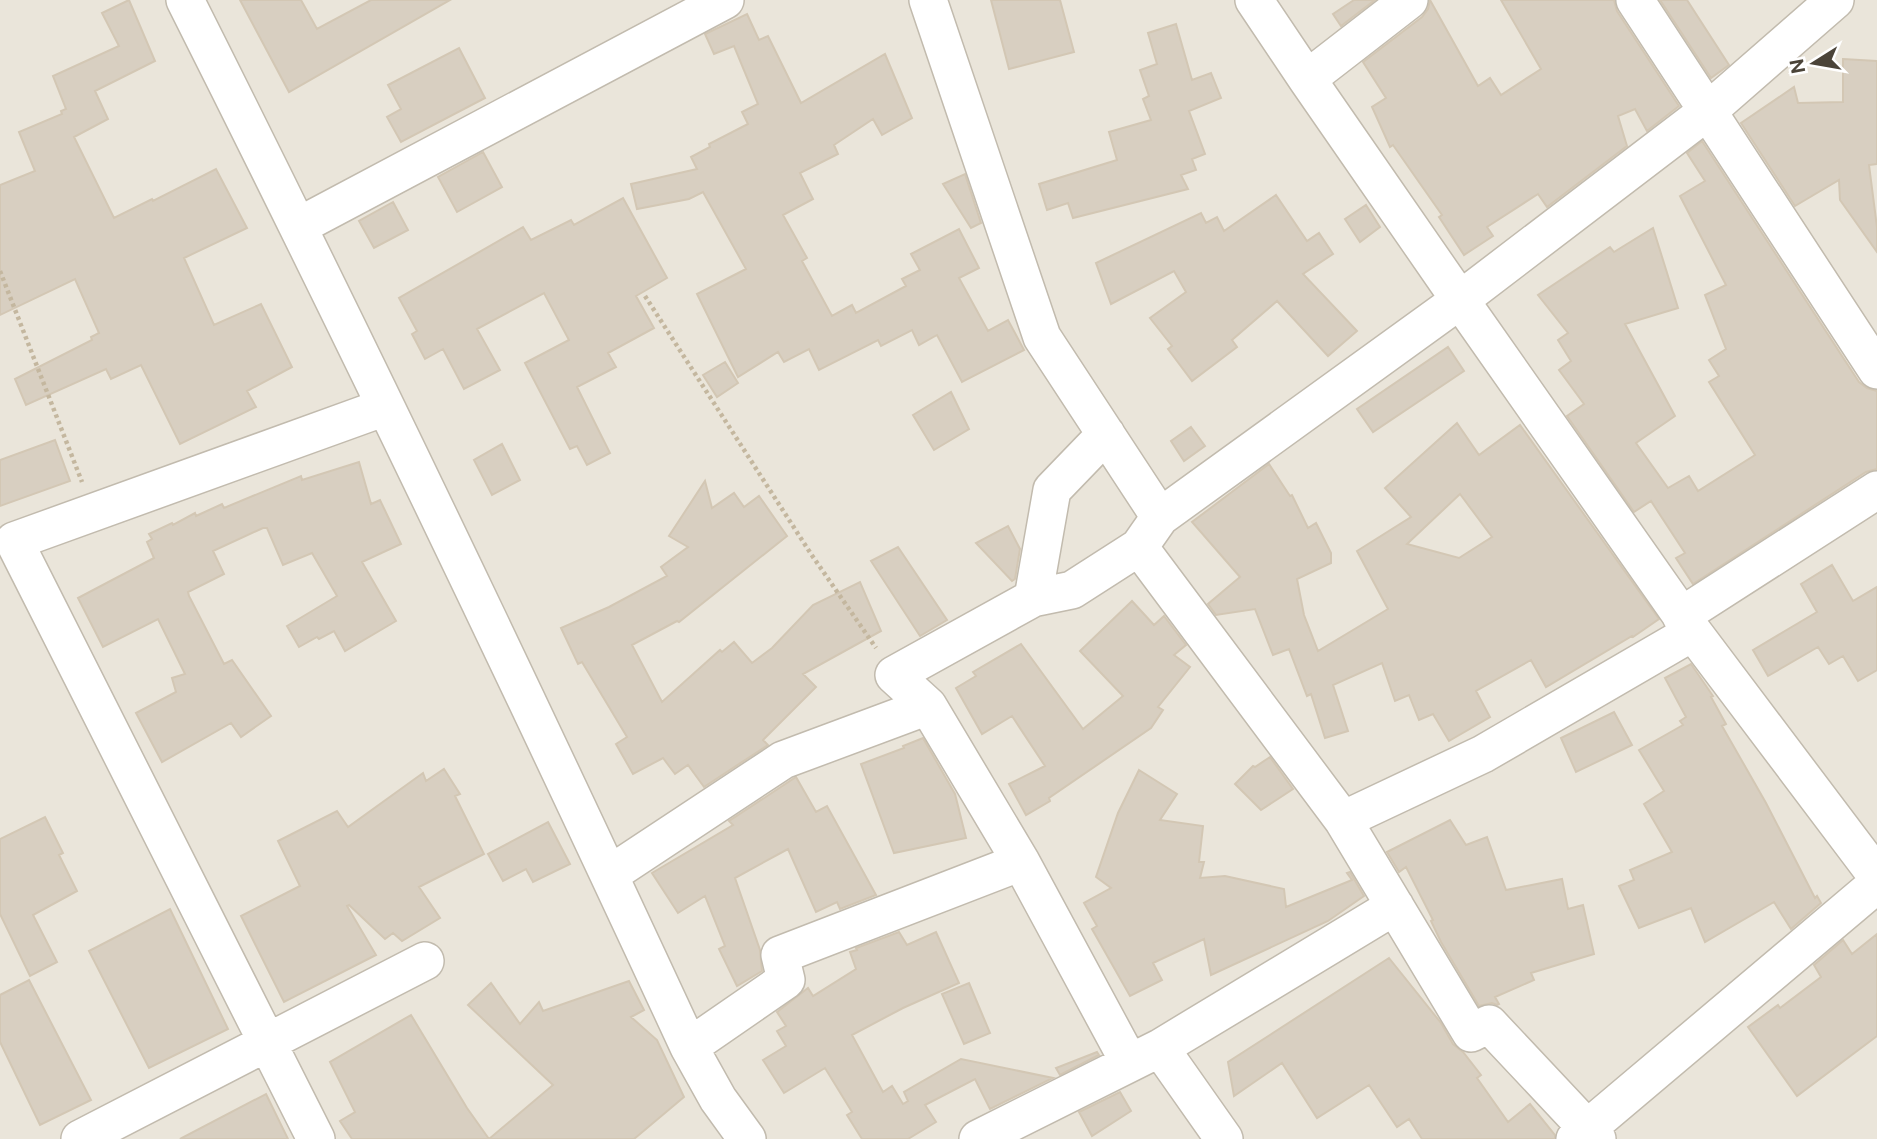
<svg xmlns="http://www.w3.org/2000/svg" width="1877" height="1139" viewBox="0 0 1877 1139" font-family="'Public Sans',sans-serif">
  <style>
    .residential { fill: #eae5da }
    .building { fill: #d8cfc1; stroke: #d3c7b4; stroke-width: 2; fill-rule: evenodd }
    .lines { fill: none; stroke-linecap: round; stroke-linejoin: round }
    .minor-casing { stroke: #c2bbae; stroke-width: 40 }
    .path { stroke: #c4b79f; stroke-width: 4.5; stroke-dasharray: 3.5 3.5; stroke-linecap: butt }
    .minor { stroke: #fff; stroke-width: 37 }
  </style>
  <rect width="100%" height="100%" fill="#f6f3ec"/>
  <path class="residential" d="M 0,0 L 1877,0 L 1877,1139 L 0,1139 Z"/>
  <path class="building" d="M 129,0 L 155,61 L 95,91 L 108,119 L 74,137 L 114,218 L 152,199 L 153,201 L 216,169 L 247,228 L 184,258 L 214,325 L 261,304 L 292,367 L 247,391 L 256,407 L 180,444 L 141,365 L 111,379 L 106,369 L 26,405 L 15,379 L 92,340 L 91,337 L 99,333 L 75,279 L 0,315 L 0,185 L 35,171 L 19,132 L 62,114 L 61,111 L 66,109 L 53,76 L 119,46 L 102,13 Z
    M 240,0 L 301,0 L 317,29 L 371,0 L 450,0 L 289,92 Z
    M 991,0 L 1060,0 L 1074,52 L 1009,69 Z
    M 1354,0 L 1375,0 L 1341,26 L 1333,14 Z
    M 1430,0 L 1478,86 L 1490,78 L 1501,95 L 1541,69 L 1501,0 L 1614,0 L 1617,11 L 1679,106 L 1647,131 L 1635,109 L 1618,116 L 1627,146 L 1547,207 L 1538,194 L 1487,227 L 1493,236 L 1464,255 L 1439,217 L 1442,215 L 1393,145 L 1390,147 L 1372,107 L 1386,98 L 1363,62 L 1422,17 L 1428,9 Z
    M 1660,0 L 1687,0 L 1729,65 L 1711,78 Z
    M 747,14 L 759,40 L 768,36 L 801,103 L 885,54 L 912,118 L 882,135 L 873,119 L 834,145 L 838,154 L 800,173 L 813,199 L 783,215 L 807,258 L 802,261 L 832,316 L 852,305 L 856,313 L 906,286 L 902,279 L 920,270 L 911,254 L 959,229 L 979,268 L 959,278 L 988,331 L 1008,320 L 1024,350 L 962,382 L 937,335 L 919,345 L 912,330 L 881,346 L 878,340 L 819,370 L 809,349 L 784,362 L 778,352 L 738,377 L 697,294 L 746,269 L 703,192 L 689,199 L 637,209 L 631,184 L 697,169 L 691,157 L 710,147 L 709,144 L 748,124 L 742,112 L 758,104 L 734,46 L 714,54 L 705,34 Z
    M 1176,24 L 1192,80 L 1211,73 L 1221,98 L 1189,111 L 1205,154 L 1192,159 L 1196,170 L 1181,175 L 1188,189 L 1073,218 L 1068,203 L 1047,210 L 1039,184 L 1117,160 L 1109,132 L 1151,120 L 1143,99 L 1149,96 L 1140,70 L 1157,64 L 1148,33 Z
    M 459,48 L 485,98 L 401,142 L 387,117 L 401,109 L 388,85 Z
    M 1843,59 L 1877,61 L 1877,164 L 1869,165 L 1877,227 L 1877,252 L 1840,200 L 1839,180 L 1795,206 L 1741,123 L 1794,87 L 1798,103 L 1843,102 Z
    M 1702,141 L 1859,382 L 1867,388 L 1877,391 L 1877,469 L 1866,472 L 1693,584 L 1676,558 L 1685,553 L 1651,501 L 1634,512 L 1567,416 L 1584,404 L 1559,370 L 1571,361 L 1558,340 L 1568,333 L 1538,295 L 1610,247 L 1614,252 L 1653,228 L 1678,308 L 1625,324 L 1675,416 L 1636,443 L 1668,488 L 1689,476 L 1698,491 L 1755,455 L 1709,382 L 1719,376 L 1709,360 L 1726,349 L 1705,295 L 1726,285 L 1680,196 L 1705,181 L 1687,153 Z
    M 483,152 L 502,187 L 457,212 L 438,177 Z
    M 965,174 L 981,223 L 971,228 L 943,184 Z
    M 1276,195 L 1307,241 L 1319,233 L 1333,254 L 1303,274 L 1357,331 L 1328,356 L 1277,301 L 1232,340 L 1237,347 L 1192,381 L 1168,349 L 1172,346 L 1150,318 L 1186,292 L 1174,271 L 1111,304 L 1096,263 L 1201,213 L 1206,223 L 1217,217 L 1224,231 Z
    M 623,198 L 667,278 L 636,296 L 654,328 L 608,353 L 616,367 L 577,387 L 610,453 L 587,465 L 577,446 L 570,449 L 525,363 L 569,340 L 544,293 L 477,329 L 500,370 L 464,389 L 443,349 L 425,359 L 412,334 L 417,331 L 399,298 L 523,227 L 531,240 L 571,220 L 574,225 Z
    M 393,202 L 408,230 L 374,248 L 359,221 Z
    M 1366,205 L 1380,227 L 1360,242 L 1345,219 Z
    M 1448,347 L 1464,371 L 1373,432 L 1357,409 Z
    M 725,362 L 738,383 L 717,397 L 703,375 Z
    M 951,392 L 969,429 L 934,450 L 913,415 Z
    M 1457,423 L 1479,455 L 1520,425 L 1659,619 L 1633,637 L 1632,636 L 1546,687 L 1531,660 L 1476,691 L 1490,717 L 1449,741 L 1433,714 L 1419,720 L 1409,695 L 1395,701 L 1382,663 L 1333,685 L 1348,731 L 1325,738 L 1311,694 L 1307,696 L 1289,649 L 1273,655 L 1255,609 L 1216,615 L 1208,604 L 1240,577 L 1192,522 L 1269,464 L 1290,496 L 1292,495 L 1308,528 L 1316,523 L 1331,553 L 1331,563 L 1297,579 L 1304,615 L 1318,651 L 1388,609 L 1357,551 L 1411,517 L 1385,488 ZM 1460,494 L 1492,537 L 1459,558 L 1407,544 Z
    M 1191,427 L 1205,446 L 1184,461 L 1171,441 Z
    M 55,440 L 70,481 L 0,506 L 0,460 Z
    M 502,444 L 520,480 L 492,495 L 474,460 Z
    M 359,462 L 371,504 L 380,500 L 401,544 L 362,562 L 396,621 L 345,651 L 334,631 L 319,639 L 317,637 L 299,647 L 287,626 L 337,596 L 312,553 L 283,565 L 267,528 L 263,528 L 213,551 L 224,574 L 188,592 L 189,596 L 224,664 L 232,660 L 271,716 L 241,737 L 231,723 L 162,762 L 136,713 L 176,692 L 172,678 L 185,674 L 158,619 L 103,647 L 78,598 L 154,558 L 147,542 L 152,539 L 149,534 L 172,523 L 173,525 L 195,513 L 196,516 L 222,504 L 224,508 L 301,476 L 302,480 Z
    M 705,481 L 712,508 L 734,493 L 744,507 L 759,496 L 787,536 L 679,622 L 677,621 L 632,645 L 662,702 L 720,650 L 722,652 L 734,642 L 752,663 L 772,648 L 813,605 L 860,582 L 881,631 L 803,674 L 816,687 L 763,740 L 768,745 L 704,787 L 688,765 L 675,774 L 663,758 L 633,774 L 616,744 L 627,737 L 582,662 L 578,664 L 561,628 L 609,607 L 667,576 L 661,567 L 688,547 L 669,536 Z
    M 1008,526 L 1020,549 L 1015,579 L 1012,581 L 976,543 Z
    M 898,547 L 947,620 L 920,636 L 871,561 Z
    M 1832,565 L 1853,601 L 1877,587 L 1877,670 L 1858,681 L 1843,656 L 1829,664 L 1818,647 L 1768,676 L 1753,650 L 1817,612 L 1801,584 Z
    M 1132,601 L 1154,625 L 1164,616 L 1186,645 L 1174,655 L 1190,667 L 1158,707 L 1163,710 L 1151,728 L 1049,798 L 1050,801 L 1026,815 L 1009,784 L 1045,766 L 1012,716 L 982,734 L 956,688 L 976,676 L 973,672 L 1021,644 L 1083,729 L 1123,696 L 1080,651 Z
    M 1691,664 L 1713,696 L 1711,697 L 1726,724 L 1722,726 L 1766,803 L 1815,898 L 1817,896 L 1821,903 L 1791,929 L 1774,902 L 1705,942 L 1691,908 L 1639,928 L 1619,886 L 1634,880 L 1630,870 L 1672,852 L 1644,804 L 1664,791 L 1639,750 L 1683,725 L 1680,721 L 1686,717 L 1665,678 Z
    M 1614,712 L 1632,745 L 1576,772 L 1561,738 Z
    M 923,738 L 955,794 L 966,838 L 894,853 L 861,764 L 904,748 L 903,746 Z
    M 1270,757 L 1293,789 L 1261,810 L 1235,784 L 1253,766 L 1255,767 Z
    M 444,769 L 460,794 L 455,796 L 484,854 L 419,887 L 440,918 L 402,941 L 393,933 L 385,939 L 349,905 L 347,906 L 376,955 L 284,1002 L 241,916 L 300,886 L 278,841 L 337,811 L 348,827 L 423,773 L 426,781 Z
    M 1139,770 L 1177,794 L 1160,820 L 1203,826 L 1199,862 L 1204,862 L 1200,878 L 1225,876 L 1284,889 L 1286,907 L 1352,880 L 1347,873 L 1350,872 L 1364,896 L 1328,921 L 1211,975 L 1204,939 L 1153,963 L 1162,980 L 1130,996 L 1092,929 L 1097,926 L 1084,903 L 1111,888 L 1096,877 L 1118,813 Z
    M 796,777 L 816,812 L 827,806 L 876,895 L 840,909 L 837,902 L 816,912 L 788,849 L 735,878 L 760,950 L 762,971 L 737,986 L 719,949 L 725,946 L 705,896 L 678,913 L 652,873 L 733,825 L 729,821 Z
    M 45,817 L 63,853 L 59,855 L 77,891 L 33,915 L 57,962 L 30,976 L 0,914 L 0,839 Z
    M 1450,820 L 1466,845 L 1487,837 L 1506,890 L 1562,879 L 1568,909 L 1583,905 L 1594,954 L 1531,973 L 1534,980 L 1495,997 L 1499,1004 L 1497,1005 L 1492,1003 L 1479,1006 L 1441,942 L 1431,921 L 1433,920 L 1406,867 L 1399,872 L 1387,852 Z
    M 548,822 L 570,864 L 533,882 L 526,869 L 503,881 L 488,854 Z
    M 170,909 L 228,1029 L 149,1068 L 89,951 Z
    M 899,932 L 907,945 L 936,932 L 959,983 L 903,1008 L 852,1035 L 883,1092 L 892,1086 L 903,1104 L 908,1101 L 904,1092 L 961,1059 L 1053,1078 L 990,1109 L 975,1079 L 925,1105 L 936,1122 L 908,1139 L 862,1139 L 847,1115 L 852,1112 L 825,1068 L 784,1093 L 763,1060 L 786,1046 L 777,1031 L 786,1026 L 777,1012 L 808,988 L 813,996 L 856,969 L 850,952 L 857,950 L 856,948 Z
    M 1877,934 L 1877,1036 L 1797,1096 L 1748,1027 L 1778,1005 L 1780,1008 L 1821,977 L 1814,965 L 1843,940 L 1852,954 Z
    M 1389,958 L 1441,1023 L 1453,1044 L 1463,1052 L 1481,1075 L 1477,1078 L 1508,1122 L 1530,1104 L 1555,1135 L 1555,1139 L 1422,1139 L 1409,1119 L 1397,1127 L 1369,1085 L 1317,1118 L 1282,1063 L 1234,1096 L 1228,1062 Z
    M 29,980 L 91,1100 L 40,1125 L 0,1042 L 0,995 Z
    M 629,981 L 644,1010 L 631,1017 L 657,1040 L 684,1097 L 634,1139 L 352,1139 L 340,1121 L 355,1112 L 330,1062 L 411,1015 L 467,1108 L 489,1139 L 553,1085 L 468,1005 L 491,983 L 520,1024 L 539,1002 L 543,1011 Z
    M 969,983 L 990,1033 L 964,1044 L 942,994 Z
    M 1097,1052 L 1099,1055 L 1060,1075 L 1056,1068 Z
    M 1120,1092 L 1131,1111 L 1092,1136 L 1079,1112 Z
    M 266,1094 L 288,1139 L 180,1139 Z"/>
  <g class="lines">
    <g class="minor-casing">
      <path id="minor" d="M 185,0 C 359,346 526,695 689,1047 L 718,1099 L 747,1139
        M 928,0 L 1042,337 L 1160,517 L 1139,547 L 1343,820 L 1471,1033 L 1489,1024 L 1597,1139
        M 1254,0 L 1307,79 L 1409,0
        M 1635,0 L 1877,370
        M 1307,79 L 1460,300 L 1693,632 L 1877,876
        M 299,226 L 725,0
        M 1160,517 L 1460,300 L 1709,110 L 1835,0
        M 1033,598 L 1052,490 L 1106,434
        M 1681,616 L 1877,490
        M 1343,820 L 1483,754 L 1693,632
        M 609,875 L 783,760 L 928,706
        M 689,1047 L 786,980 L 780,955 L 1021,862
        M 1160,1048 L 1224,1139
        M 1129,1062 L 1021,862 L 928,706 L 894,675 L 1033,598 L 1072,590 L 1139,547
        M 80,1139 L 425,961
        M 316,1139 L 14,541 L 385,407
        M 978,1139 L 1160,1048 L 1395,906
        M 1575,1139 L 1877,884"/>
    </g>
    <path class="path" d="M 0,271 L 82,482
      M 645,296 L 811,554 L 876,648"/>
    <use href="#minor" class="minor"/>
  </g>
  <g transform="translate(1814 63) rotate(259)" stroke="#ffffff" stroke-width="5" paint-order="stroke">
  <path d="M0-5L12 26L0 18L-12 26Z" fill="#4b4439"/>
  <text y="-10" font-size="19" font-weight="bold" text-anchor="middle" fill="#4b4439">N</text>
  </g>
</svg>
